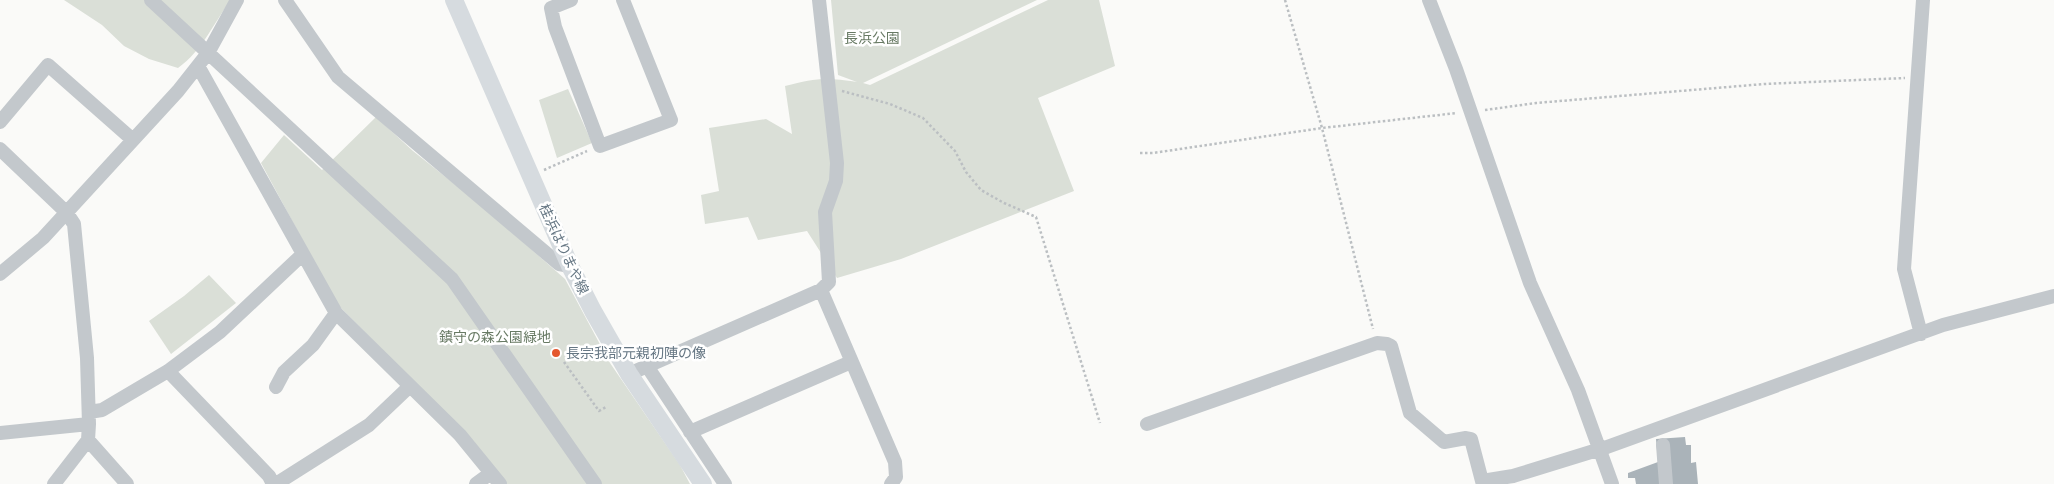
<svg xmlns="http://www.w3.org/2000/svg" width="2054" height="484" viewBox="0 0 2054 484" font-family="'Open Sans','Noto Sans JP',sans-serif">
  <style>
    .green { fill: #dadfd7 }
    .building { fill: #aab3b9 }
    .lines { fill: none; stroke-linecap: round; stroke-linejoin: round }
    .path { stroke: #bbbfc2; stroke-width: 2.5; stroke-dasharray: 2.5 2.5; stroke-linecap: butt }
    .minor { stroke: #c3c8cc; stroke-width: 14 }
    .major { stroke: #d6dbdf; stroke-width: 18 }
    .poi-dot { fill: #e4572e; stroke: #fff; stroke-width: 2 }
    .labels { text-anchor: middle; stroke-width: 5; stroke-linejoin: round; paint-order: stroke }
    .park-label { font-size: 14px; fill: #687a64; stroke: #fff }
    .street-label { font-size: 14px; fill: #657683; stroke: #fff }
    .poi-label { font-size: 14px; fill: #657683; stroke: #fff; text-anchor: start }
  </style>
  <rect width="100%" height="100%" fill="#fafaf8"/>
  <path class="green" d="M 64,0 L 231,0 C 212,25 203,50 178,68 L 149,59 L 124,46 L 102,25 Z
    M 831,0 L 1037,0 L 863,83 L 870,85 L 1048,0 L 1099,0 L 1115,66 L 1038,98 L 1074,191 L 901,259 L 837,278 L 807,231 L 758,240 L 748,217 L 705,224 L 701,195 L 719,191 L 709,128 L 766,119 L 792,134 L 785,86 C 815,78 826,77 857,82 L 838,75 Z
    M 568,89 L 592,143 L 557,158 L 539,100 Z
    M 376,117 L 413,151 L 482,206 L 565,279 L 610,363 L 680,465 L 690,484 L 505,484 L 464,432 L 337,304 L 261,163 L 284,135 L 322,170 Z
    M 209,275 L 236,303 L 171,354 L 149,321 L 184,296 Z"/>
  <path class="building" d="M 1685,437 L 1686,445 L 1691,445 L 1691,463 L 1696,462 L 1698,484 L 1636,484 L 1635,478 L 1628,478 L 1628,473 L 1658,462 L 1656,439 Z"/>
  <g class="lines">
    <path class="path" d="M 1285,0 L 1322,128 L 1373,329
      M 842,91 L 890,104 L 923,118 L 955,151 L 966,172 L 981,190 L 1004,203 L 1036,217 L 1100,423
      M 1485,110 L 1536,103 L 1764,84 L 1905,78
      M 1140,153 L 1153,153 L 1322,128 L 1457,113
      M 544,170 L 587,151
      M 564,362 L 599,411 L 606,407"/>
    <path class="minor" d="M 151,0 L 452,279 L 595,484
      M 285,0 L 338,77 L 559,264 L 570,266
      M 571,0 L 551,8 L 555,27 L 600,146 L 671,120 L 623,0
      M 1429,0 L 1456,69 L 1530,283 L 1578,390 L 1612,484
      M 198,66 L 336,313 L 460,435 L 500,484
      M 0,122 L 48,65 L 133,140
      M 0,149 L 66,212 L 74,224 L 87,358 L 89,424 L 88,440 L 54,484
      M 0,274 L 43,238 L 178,91 L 208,53 L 237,0
      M 821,290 L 895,462 L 896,477 L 891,484
      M 1921,334 L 1904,269 L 1923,0
      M 647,366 L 725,484
      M 168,371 L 269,476 L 273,484
      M 629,374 L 821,290 L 829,282 L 825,212 L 836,181 L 837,163 L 819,0
      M 276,387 L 284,372 L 313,345 L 336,313
      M 89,412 L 102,410 L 168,371 L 220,332 L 303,254
      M 1147,424 L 1377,343 L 1387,344 L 1391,346 L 1410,413 L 1444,442 L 1466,438 L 1471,439 L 1482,481 L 1513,476 L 1607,447 L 1943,325 L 2054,296
      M 690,432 L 851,362
      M 0,433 L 89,424
      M 88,440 L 127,484
      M 1663,445 L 1666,484
      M 276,484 L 369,425 L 410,386
      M 476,484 L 491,473"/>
    <path class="major" d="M 454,0 L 570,266 L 593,311 L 629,374 L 703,484"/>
  </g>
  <circle class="poi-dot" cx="556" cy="353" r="5"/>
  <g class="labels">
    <g class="park-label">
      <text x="872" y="43">長浜公園</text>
      <text x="495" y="342">鎮守の森公園緑地</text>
    </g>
    <g class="street-label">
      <text transform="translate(564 249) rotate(65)" y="5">桂浜はりまや線</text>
    </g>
    <g class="poi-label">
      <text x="566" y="358">長宗我部元親初陣の像</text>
    </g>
  </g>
</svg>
